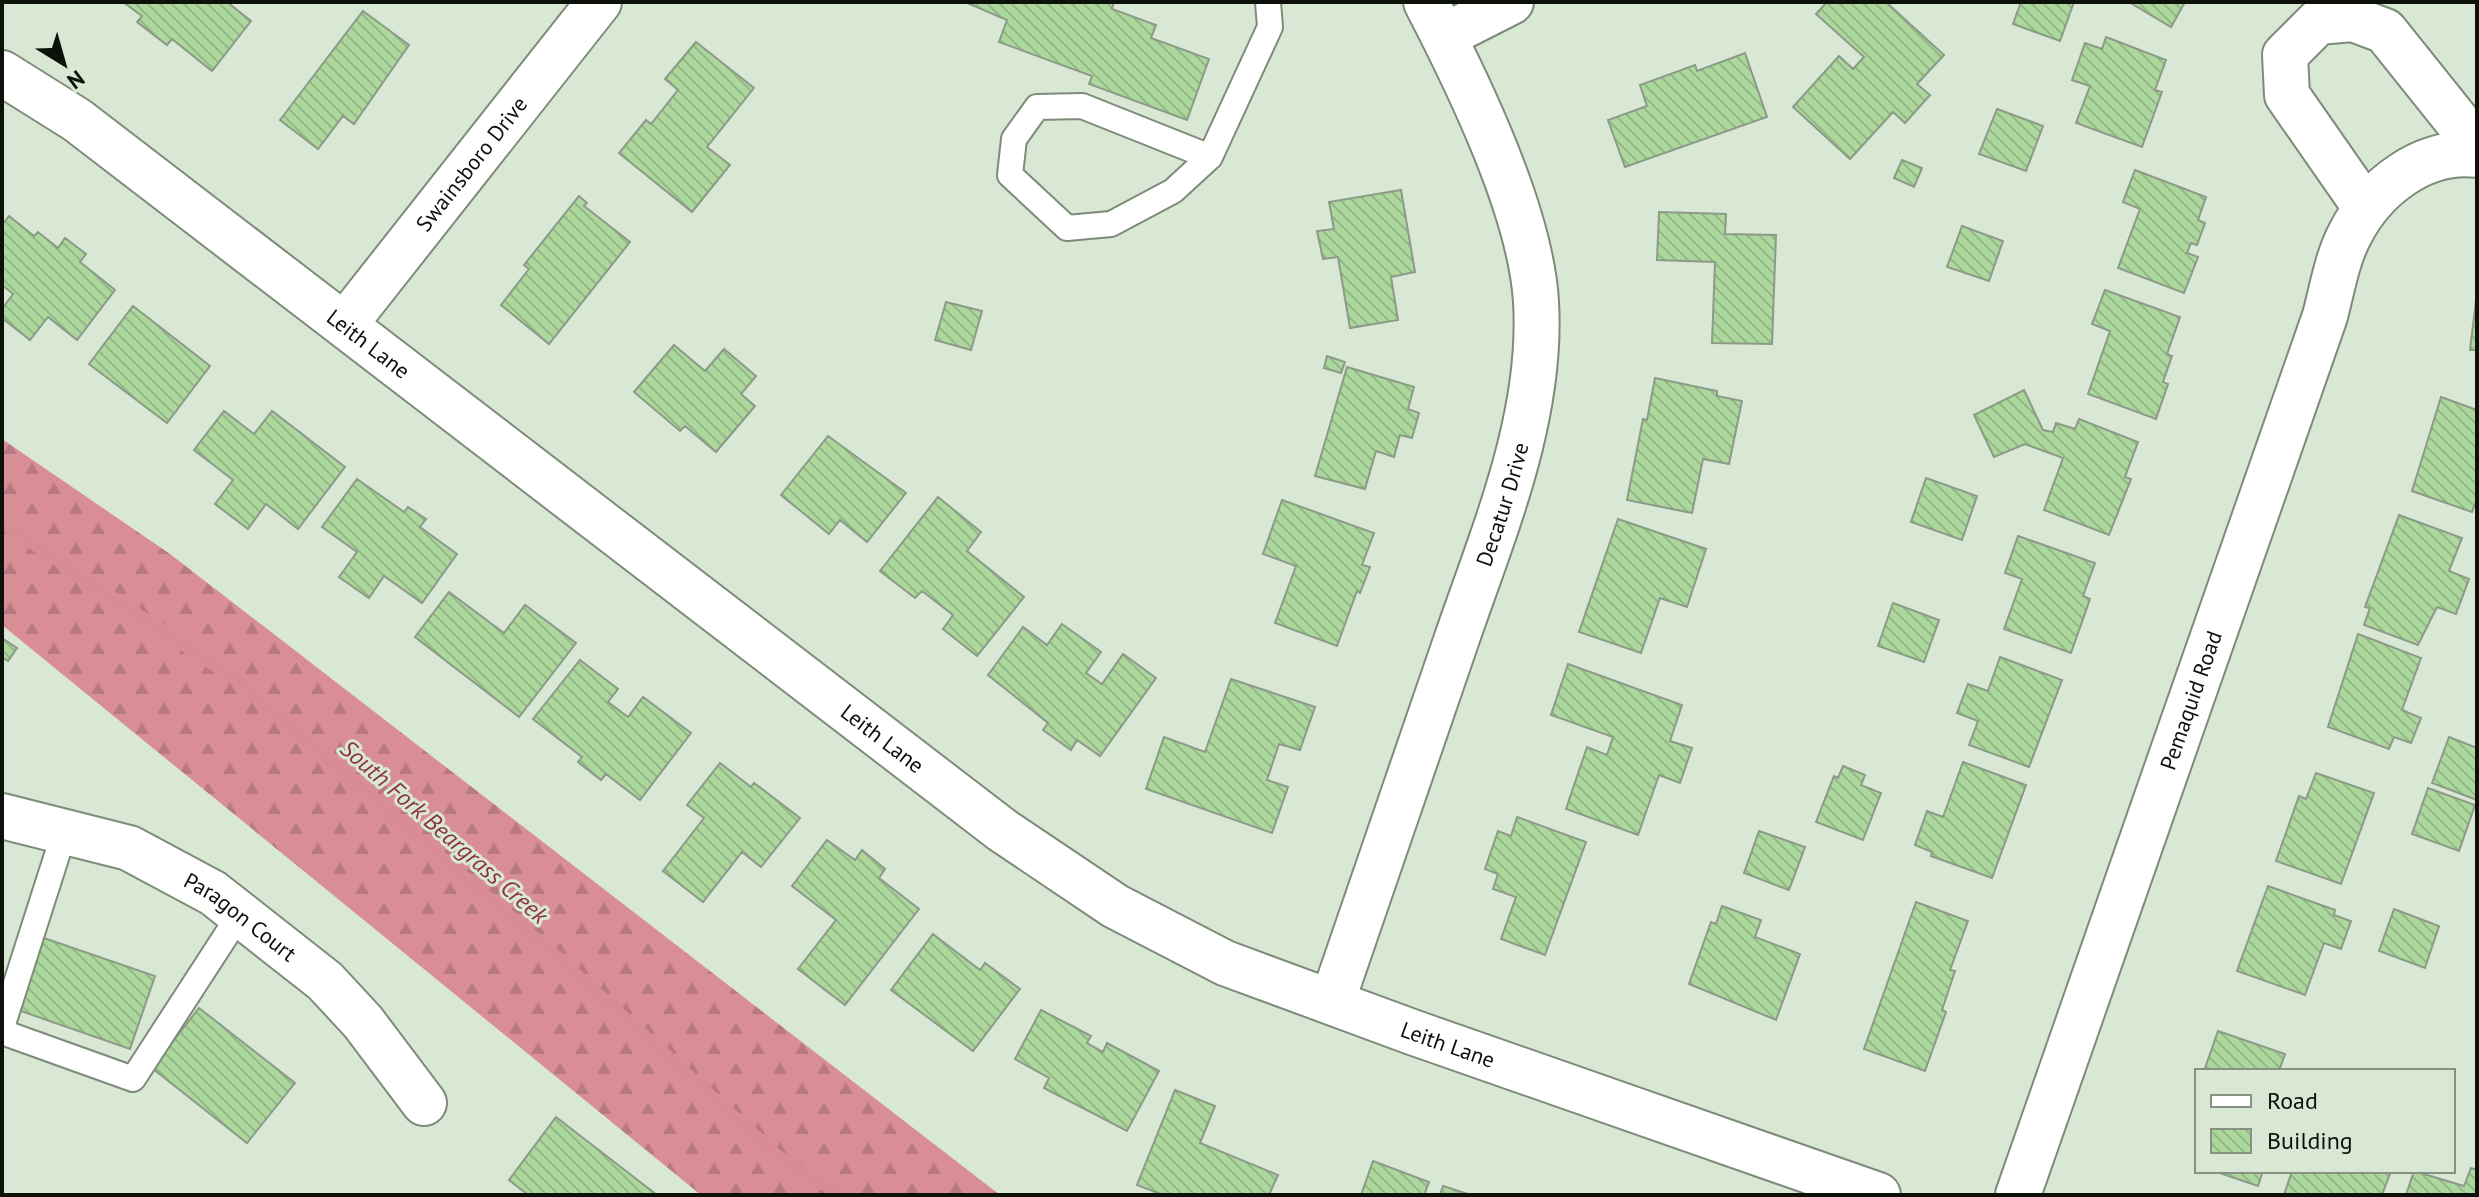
<svg xmlns="http://www.w3.org/2000/svg" width="2479" height="1197" viewBox="0 0 2479 1197" font-family="'PT Sans',sans-serif">
  <style>
    .forest { fill: url(#forest-firs) }
    .lines { fill: none; stroke-linecap: round; stroke-linejoin: round }
    .stream { stroke: #d88d95; stroke-width: 12 }
    .building { fill: url(#building-back-hatch); stroke: #8c9a88; stroke-width: 2 }
    .lane-casing { stroke: #7d8b79; stroke-width: 28 }
    .street-casing { stroke: #7d8b79; stroke-width: 48 }
    .lane { stroke: #fff; stroke-width: 24 }
    .street { stroke: #fff; stroke-width: 44 }
    .labels { text-anchor: middle; stroke-width: 6; stroke-linejoin: round; paint-order: stroke }
    .street-label { font-size: 22px; fill: #0c110a; stroke: #d9e8d4 }
    .water-label { font-size: 24px; font-style: italic; fill: #8c3343; stroke: #d9e8d4 }
  </style>
  <defs>
    <pattern id="forest-firs" width="22" height="20" patternUnits="userSpaceOnUse" patternTransform="scale(2)"><rect width="22" height="20" fill="#d98e96"/><path d="M5 1l3.5 6h-7zM16 11l3.5 6h-7z" fill="#b97980"/></pattern>
    <pattern id="building-back-hatch" width="6" height="6" patternUnits="userSpaceOnUse" patternTransform="scale(2)"><rect width="6" height="6" fill="#acd79d"/><path d="M-1 5l2 2M0 0l6 6M5-1l2 2" fill="none" stroke="#93b886"/></pattern>
  </defs>
  <rect width="100%" height="100%" fill="#d9e8d4"/>
  <path class="forest" d="M 2,439 L 170,554 L 1000,1195 L 701,1195 L 2,625 Z"/>
  <g class="lines">
    <path class="stream" d="M 2,523 L 239,682 L 555,955 L 777,1155 L 840,1195"/>
  </g>
  <path class="building" d="M 123,2 L 227,2 L 251,21 L 212,71 L 172,39 L 167,45 L 137,22 L 142,16 Z
    M 965,2 L 1114,2 L 1112,9 L 1156,25 L 1151,38 L 1209,59 L 1187,120 L 1089,84 L 1092,76 L 999,42 L 1007,20 Z
    M 1827,2 L 1886,2 L 1944,55 L 1917,84 L 1930,95 L 1905,123 L 1893,112 L 1850,159 L 1793,107 L 1839,56 L 1853,69 L 1864,57 L 1816,14 Z
    M 2021,2 L 2074,2 L 2060,41 L 2013,24 Z
    M 2129,2 L 2185,2 L 2171,27 Z
    M 363,11 L 409,45 L 354,124 L 343,116 L 318,149 L 280,120 Z
    M 2106,37 L 2166,60 L 2155,90 L 2162,92 L 2142,147 L 2076,123 L 2090,86 L 2072,80 L 2085,43 L 2102,49 Z
    M 696,42 L 754,88 L 707,147 L 730,165 L 692,212 L 619,153 L 646,120 L 651,124 L 678,90 L 665,79 Z
    M 1745,53 L 1767,117 L 1625,167 L 1608,120 L 1647,106 L 1640,85 L 1695,65 L 1697,71 Z
    M 1997,109 L 2043,126 L 2026,171 L 1979,154 Z
    M 1902,160 L 1922,168 L 1914,187 L 1894,178 Z
    M 2135,170 L 2206,197 L 2198,220 L 2205,223 L 2197,245 L 2191,243 L 2187,253 L 2198,257 L 2184,293 L 2118,268 L 2140,209 L 2123,202 Z
    M 1401,190 L 1415,272 L 1391,277 L 1398,320 L 1350,328 L 1338,257 L 1323,259 L 1317,231 L 1334,229 L 1329,202 Z
    M 579,196 L 587,203 L 584,206 L 630,242 L 549,344 L 501,305 L 529,269 L 524,265 Z
    M 1659,212 L 1726,214 L 1725,234 L 1776,235 L 1772,344 L 1712,343 L 1715,262 L 1657,260 Z
    M 9,216 L 34,236 L 38,232 L 58,248 L 65,238 L 86,254 L 80,262 L 115,290 L 77,340 L 48,317 L 30,340 L 2,318 L 2,309 L 13,294 L 2,285 L 2,225 Z
    M 1962,226 L 2003,241 L 1989,281 L 1947,267 Z
    M 2105,290 L 2180,317 L 2167,354 L 2172,356 L 2163,382 L 2168,384 L 2156,419 L 2088,394 L 2110,331 L 2092,324 Z
    M 2477,292 L 2477,350 L 2470,350 Z
    M 946,302 L 982,311 L 971,350 L 935,340 Z
    M 133,306 L 210,366 L 167,423 L 89,364 Z
    M 674,345 L 705,371 L 724,349 L 756,376 L 741,394 L 755,406 L 716,452 L 685,426 L 680,431 L 634,392 Z
    M 1327,356 L 1345,362 L 1341,373 L 1324,368 Z
    M 1347,367 L 1414,387 L 1408,409 L 1419,413 L 1412,438 L 1400,435 L 1394,457 L 1376,451 L 1365,489 L 1315,476 Z
    M 1655,378 L 1717,391 L 1717,396 L 1742,401 L 1729,464 L 1703,459 L 1692,513 L 1627,500 L 1643,419 L 1647,420 Z
    M 2024,390 L 2043,430 L 2053,432 L 2056,423 L 2075,429 L 2079,419 L 2138,442 L 2125,477 L 2131,479 L 2109,535 L 2044,510 L 2063,458 L 2025,444 L 1994,457 L 1974,415 Z
    M 2441,397 L 2477,410 L 2477,499 L 2472,512 L 2412,491 Z
    M 224,411 L 254,434 L 272,411 L 345,467 L 298,529 L 266,504 L 248,529 L 215,504 L 233,480 L 194,450 Z
    M 828,436 L 906,493 L 867,542 L 840,520 L 829,534 L 781,495 Z
    M 1926,478 L 1977,496 L 1962,540 L 1911,522 Z
    M 357,479 L 404,512 L 408,507 L 426,519 L 420,527 L 457,554 L 422,603 L 384,576 L 369,598 L 339,577 L 357,552 L 322,527 Z
    M 938,497 L 981,532 L 967,551 L 1024,597 L 977,656 L 943,629 L 953,615 L 922,591 L 915,598 L 880,571 Z
    M 1282,500 L 1374,533 L 1362,565 L 1370,567 L 1360,593 L 1357,591 L 1337,646 L 1275,623 L 1296,566 L 1263,554 Z
    M 2399,515 L 2462,538 L 2449,571 L 2469,579 L 2456,614 L 2437,607 L 2418,645 L 2364,625 L 2370,608 L 2365,607 Z
    M 1618,519 L 1706,549 L 1687,607 L 1660,598 L 1641,653 L 1579,632 Z
    M 2018,536 L 2095,563 L 2083,596 L 2090,599 L 2071,653 L 2004,629 L 2022,579 L 2005,573 Z
    M 449,592 L 504,633 L 525,605 L 576,643 L 519,717 L 415,637 Z
    M 1893,603 L 1939,620 L 1924,662 L 1878,646 Z
    M 1062,624 L 1101,652 L 1086,673 L 1102,684 L 1123,654 L 1156,678 L 1100,756 L 1077,740 L 1071,750 L 1043,730 L 1048,723 L 988,675 L 1023,627 L 1047,645 Z
    M 2358,634 L 2421,658 L 2402,710 L 2421,718 L 2411,743 L 2394,737 L 2389,749 L 2328,727 Z
    M 2,638 L 17,648 L 8,661 L 2,657 Z
    M 2000,657 L 2062,680 L 2029,767 L 1969,745 L 1978,721 L 1957,713 L 1968,684 L 1988,691 Z
    M 580,660 L 618,689 L 608,702 L 628,717 L 643,697 L 691,733 L 640,800 L 606,774 L 601,780 L 578,762 L 582,757 L 533,719 Z
    M 1568,664 L 1682,705 L 1670,741 L 1692,748 L 1680,783 L 1659,775 L 1638,835 L 1566,809 L 1587,747 L 1607,755 L 1613,737 L 1551,715 Z
    M 1231,679 L 1315,707 L 1300,750 L 1279,744 L 1267,780 L 1288,787 L 1272,833 L 1146,789 L 1164,737 L 1205,752 Z
    M 2449,737 L 2477,748 L 2477,800 L 2432,783 Z
    M 1963,762 L 2026,785 L 1992,878 L 1931,856 L 1932,852 L 1915,845 L 1927,811 L 1943,817 Z
    M 720,763 L 751,787 L 754,783 L 800,818 L 761,867 L 742,852 L 703,902 L 663,871 L 704,818 L 687,805 Z
    M 1843,766 L 1865,775 L 1861,785 L 1881,793 L 1863,840 L 1816,822 L 1834,776 L 1838,778 Z
    M 2316,773 L 2374,793 L 2341,884 L 2276,861 L 2299,796 L 2306,799 Z
    M 2428,788 L 2475,805 L 2459,851 L 2412,834 Z
    M 1517,817 L 1586,842 L 1545,955 L 1501,939 L 1516,897 L 1493,889 L 1498,874 L 1485,869 L 1498,831 L 1511,836 Z
    M 1759,831 L 1805,847 L 1789,890 L 1744,873 Z
    M 827,840 L 855,860 L 862,850 L 885,869 L 879,878 L 919,909 L 845,1005 L 798,969 L 836,920 L 792,886 Z
    M 2268,886 L 2335,910 L 2334,915 L 2351,921 L 2341,949 L 2324,943 L 2305,995 L 2237,971 Z
    M 1916,902 L 1968,921 L 1950,970 L 1955,971 L 1942,1010 L 1946,1012 L 1925,1071 L 1864,1049 Z
    M 1722,906 L 1761,920 L 1755,937 L 1800,954 L 1776,1020 L 1689,984 L 1711,922 L 1716,924 Z
    M 2394,909 L 2439,926 L 2425,968 L 2379,951 Z
    M 933,934 L 980,970 L 985,963 L 1020,989 L 973,1051 L 891,990 Z
    M 41,937 L 155,976 L 130,1049 L 15,1009 Z
    M 199,1008 L 295,1083 L 247,1143 L 152,1068 Z
    M 1041,1010 L 1091,1036 L 1087,1043 L 1103,1052 L 1107,1043 L 1159,1071 L 1127,1131 L 1044,1088 L 1049,1078 L 1015,1059 Z
    M 2218,1031 L 2285,1054 L 2279,1071 L 2204,1071 Z
    M 1175,1090 L 1215,1106 L 1200,1143 L 1278,1175 L 1269,1195 L 1163,1195 L 1137,1185 Z
    M 556,1117 L 657,1195 L 528,1195 L 509,1180 Z
    M 1373,1161 L 1429,1182 L 1424,1195 L 1361,1195 Z
    M 2471,1168 L 2477,1170 L 2477,1195 L 2406,1195 L 2414,1171 L 2464,1186 Z
    M 2214,1171 L 2263,1171 L 2258,1186 Z
    M 2292,1171 L 2391,1171 L 2382,1195 L 2284,1195 Z
    M 1443,1186 L 1471,1195 L 1440,1195 Z"/>
  <g class="lines">
    <g class="lane-casing">
      <path id="lane" d="M 1210,157 L 1082,106 L 1037,107 L 1014,139 L 1010,175 L 1067,228 L 1111,224 L 1173,191 L 1210,157 L 1270,27 L 1268,2
        M 2,1027 L 65,830
        M 2,1032 L 133,1079 L 240,914"/>
    </g>
    <g class="street-casing">
      <g id="street">
        <path d="M 1444,36 L 1511,2"/>
        <path id="s1" d="M 2,73 L 77,120 L 1002,830 L 1115,906 L 1225,963 L 1412,1032 L 1878,1195"/>
        <path d="M 2365,207 L 2287,95 L 2285,55 L 2318,22 L 2353,19 L 2385,31 L 2477,146"/>
        <path id="s2" d="M 345,324 L 599,2"/>
        <path id="s3" d="M 2,816 L 129,848 L 213,893 L 325,981 L 363,1022 L 424,1103"/>
        <path id="s4" d="M 1332,1002 C 1373,882 1415,762 1456,641 C 1493,533 1543,418 1536,302 C 1531,212 1468,83 1426,2"/>
        <path id="s5" d="M 2018,1195 L 2325,316 C 2332,290 2337,258 2350,234 C 2374,187 2423,149 2477,155"/>
      </g>
    </g>
    <use href="#lane" class="lane"/>
    <use href="#street" class="street"/>
  </g>
  <g class="labels">
    <g class="street-label">
      <text dy="8" stroke="none"><textPath href="#s2" startOffset="204">Swainsboro Drive</textPath></text>
      <text dy="8" stroke="none"><textPath href="#s1" startOffset="456">Leith Lane</textPath></text>
      <text dy="8" stroke="none"><textPath href="#s4" startOffset="526">Decatur Drive</textPath></text>
      <text dy="8" stroke="none"><textPath href="#s5" startOffset="524">Pemaquid Road</textPath></text>
      <text dy="8" stroke="none"><textPath href="#s1" startOffset="1104">Leith Lane</textPath></text>
      <text dy="8" stroke="none"><textPath href="#s3" startOffset="262">Paragon Court</textPath></text>
      <text dy="8" stroke="none"><textPath href="#s1" startOffset="1752">Leith Lane</textPath></text>
    </g>
    <g class="water-label">
      <text transform="translate(444 832) rotate(41)" y="8">South Fork Beargrass Creek</text>
    </g>
  </g>
  <rect width="2479" height="1197" fill="none" stroke="#0c110a" stroke-width="8"/>
  <rect x="2195" y="1069" width="260" height="104" fill="#d9e8d4" stroke="#879283" stroke-width="2"/>
  <rect x="2211" y="1095" width="40" height="12" fill="#ffffff" stroke="#879283" stroke-width="2"/>
  <text x="2267" y="1109" font-size="24" fill="#0c110a">Road</text>
  <rect x="2211" y="1129" width="40" height="24" fill="url(#building-back-hatch)" stroke="#879283" stroke-width="2"/>
  <text x="2267" y="1149" font-size="24" fill="#0c110a">Building</text>
  <g transform="translate(64 64) rotate(143)" stroke="#d9e8d4" stroke-width="6" paint-order="stroke">
  <path d="M0-6L14 30L0 20L-14 30Z" fill="#0c110a"/>
  <text y="-12" font-size="22" font-weight="bold" text-anchor="middle" fill="#0c110a">N</text>
  </g>
</svg>
